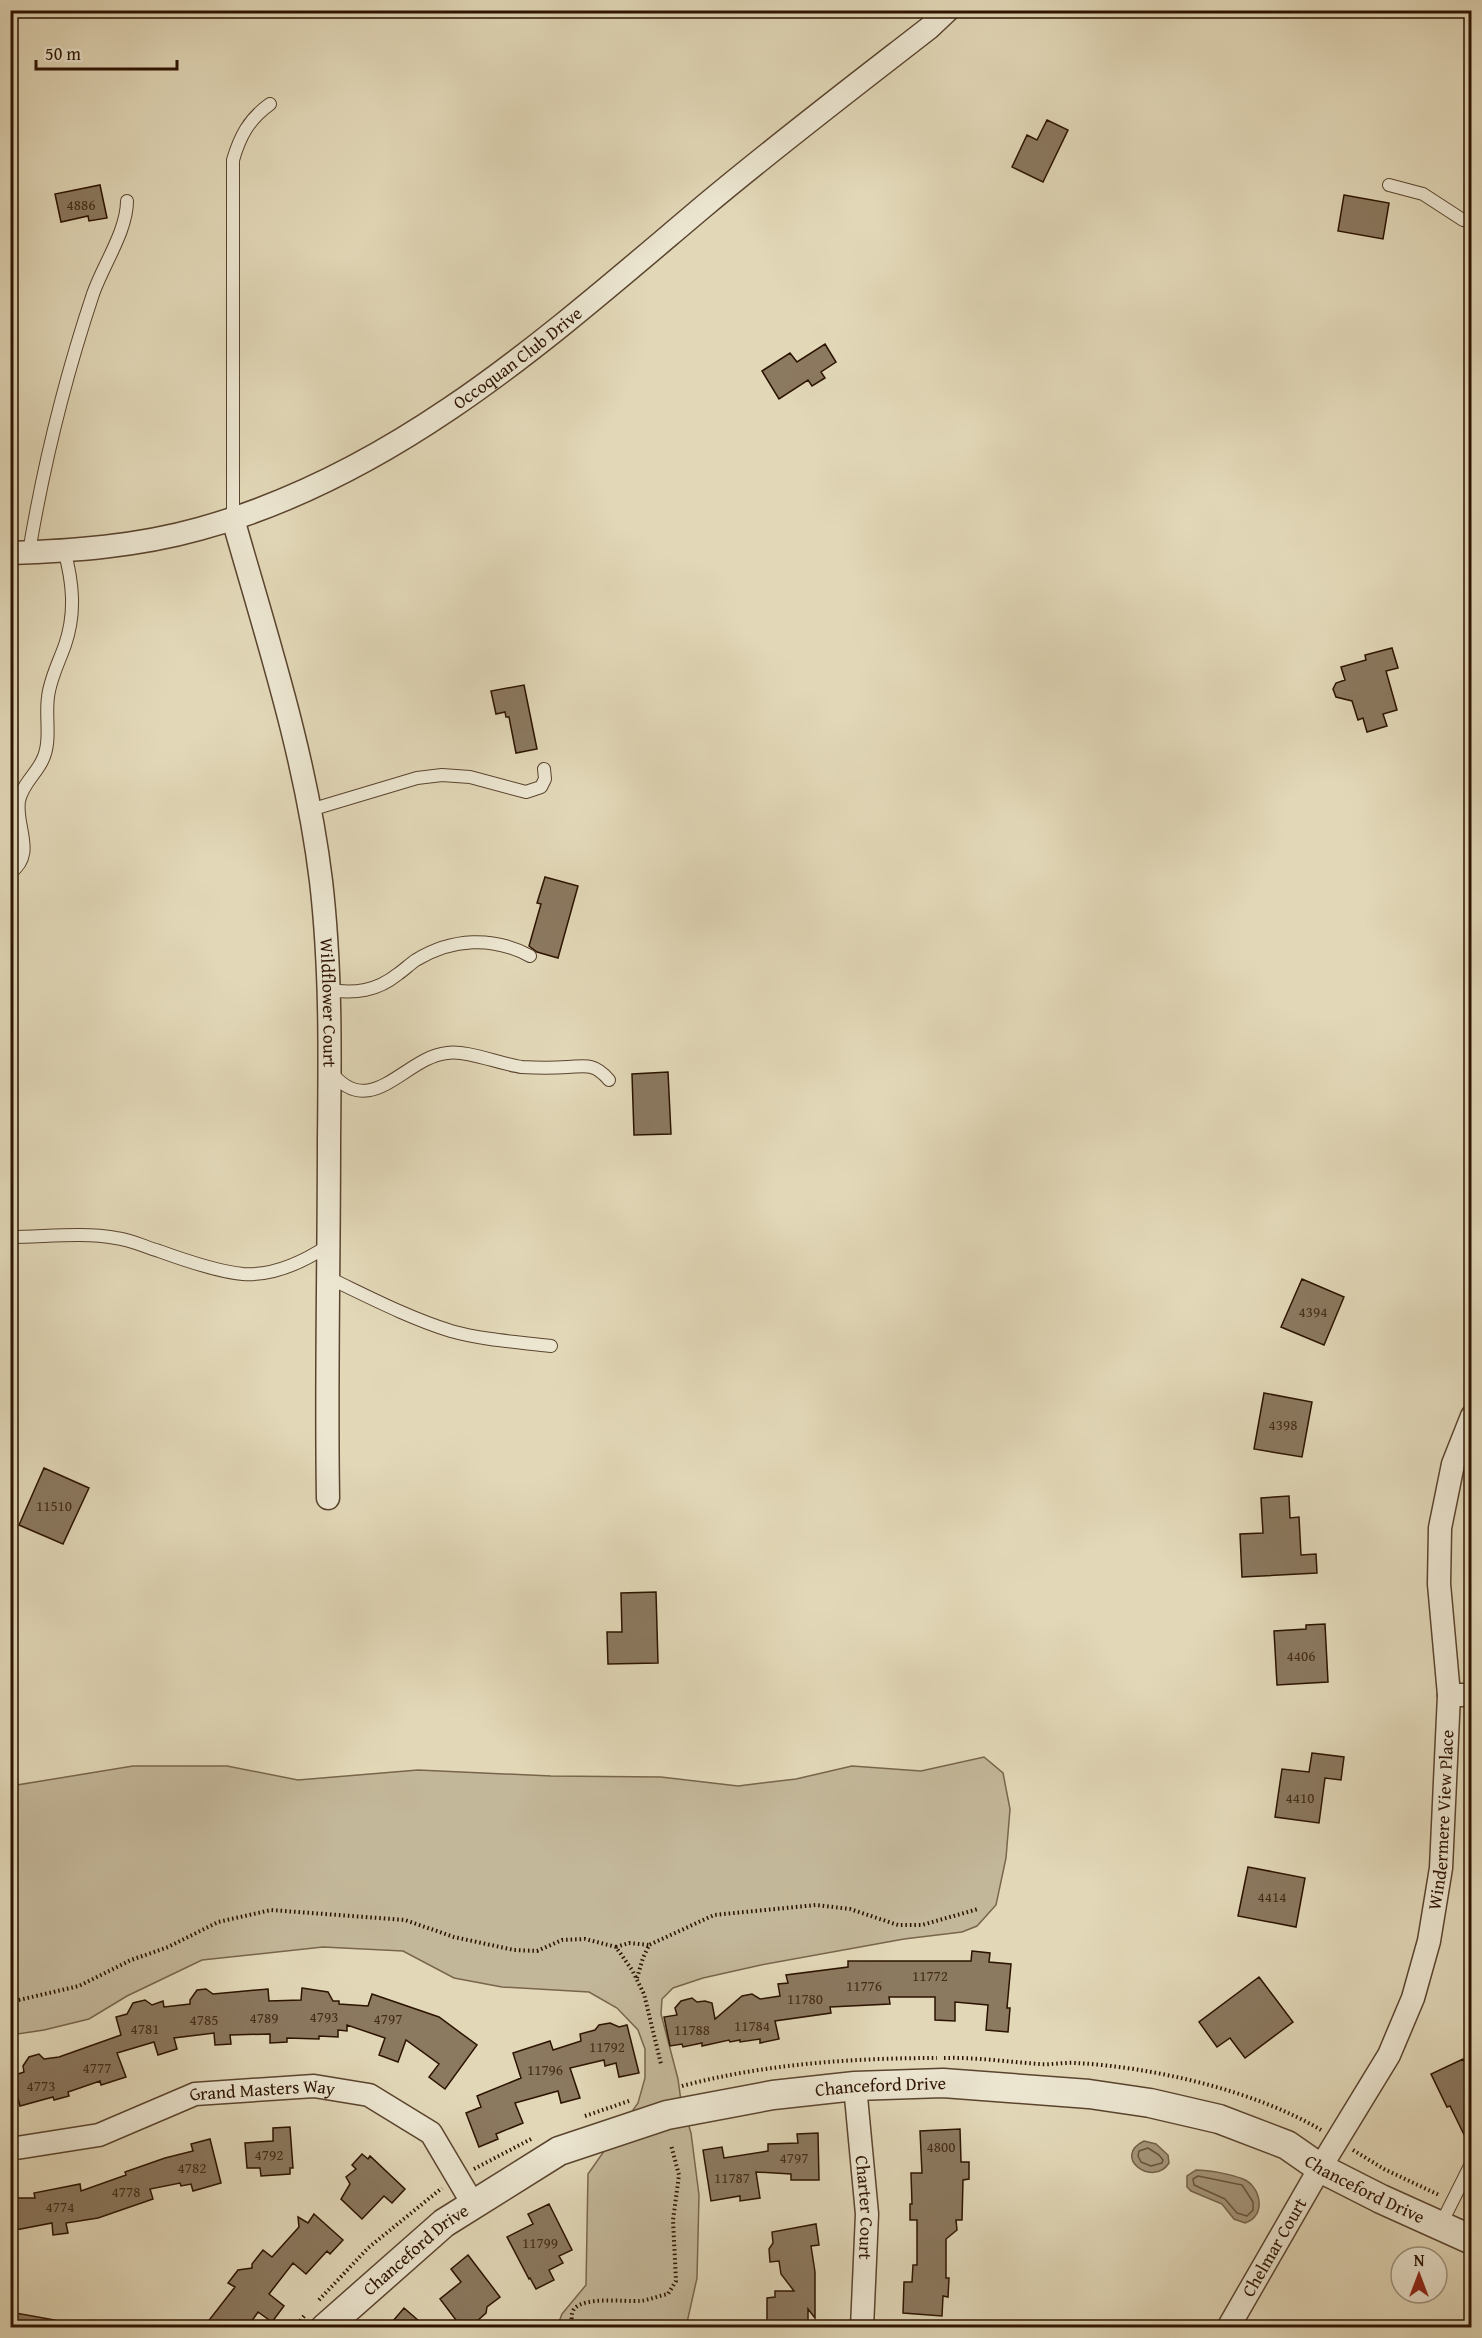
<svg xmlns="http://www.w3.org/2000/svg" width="1482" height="2338" viewBox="0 0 1482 2338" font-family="'Gentium Book Plus',serif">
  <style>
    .green { fill: #c3b799; stroke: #78654c; stroke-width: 1.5 }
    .water { fill: #a49579; stroke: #746149; stroke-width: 1.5 }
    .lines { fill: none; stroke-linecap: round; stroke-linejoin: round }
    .shore { stroke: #68543c; stroke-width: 1.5 }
    .building { fill: #8b7960; stroke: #2c1300; stroke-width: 1.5 }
    .service-casing { stroke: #5a442e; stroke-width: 14 }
    .minor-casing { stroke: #5a442e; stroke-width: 25 }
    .tertiary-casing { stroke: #5a442e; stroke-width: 31 }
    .path { stroke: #2c1300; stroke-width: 4; stroke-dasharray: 1.5 3; stroke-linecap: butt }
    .service { stroke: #ece6d1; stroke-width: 12 }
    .minor { stroke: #ece6d1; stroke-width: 22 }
    .tertiary { stroke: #ece6d1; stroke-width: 28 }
    .labels { text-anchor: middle; stroke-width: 6; stroke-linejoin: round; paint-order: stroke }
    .number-label { font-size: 15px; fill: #442c18 }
    .street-label { font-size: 18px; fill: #2c1300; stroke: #ece6d1 }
  </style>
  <rect width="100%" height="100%" fill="#e2d8b8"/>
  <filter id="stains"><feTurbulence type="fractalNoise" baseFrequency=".00333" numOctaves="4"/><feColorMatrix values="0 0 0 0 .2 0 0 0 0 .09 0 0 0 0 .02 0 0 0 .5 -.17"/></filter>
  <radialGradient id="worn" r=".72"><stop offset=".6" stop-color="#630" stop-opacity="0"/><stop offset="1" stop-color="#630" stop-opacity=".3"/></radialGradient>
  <path class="green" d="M 984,1757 L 1003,1773 L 1010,1809 L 1006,1858 L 996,1905 L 977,1926 L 962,1932 L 904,1939 L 761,1965 L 703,1978 L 673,1988 L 662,1999 L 661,2014 L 678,2079 L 681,2101 L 691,2133 L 699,2195 L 697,2278 L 686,2327 L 557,2327 L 562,2314 L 586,2285 L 588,2174 L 638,2103 L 645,2078 L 645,2049 L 638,2030 L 617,2008 L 589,1992 L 502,1987 L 454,1978 L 403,1951 L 323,1947 L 202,1960 L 127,1996 L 89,2019 L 44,2030 L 11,2035 L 11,1786 L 133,1766 L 227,1766 L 298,1780 L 418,1770 L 551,1776 L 661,1777 L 738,1786 L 796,1779 L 852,1766 L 921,1771 Z"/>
  <path class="water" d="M 1144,2141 L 1156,2144 L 1168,2155 L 1169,2163 C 1153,2188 1111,2157 1144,2141 Z
    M 1196,2170 C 1209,2170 1231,2174 1243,2179 C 1261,2186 1267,2216 1245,2223 L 1234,2219 L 1222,2204 L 1191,2191 L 1187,2187 L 1187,2176 Z"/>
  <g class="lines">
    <path class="shore" d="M 1148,2148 L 1159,2155 L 1163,2160 L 1162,2163 L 1151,2166 L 1141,2162 L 1138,2156 L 1139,2151 Z
      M 1198,2176 L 1242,2185 L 1253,2202 L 1253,2210 L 1247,2216 L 1237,2213 L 1225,2199 L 1194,2185 L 1193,2179 Z"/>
  </g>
  <path class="building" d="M 1047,120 L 1068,130 L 1043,182 L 1012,167 L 1027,135 L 1037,140 Z
    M 100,185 L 107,218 L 89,221 L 88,216 L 61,222 L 55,194 Z
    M 1344,195 L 1389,203 L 1383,239 L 1338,231 Z
    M 825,344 L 836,362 L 821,372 L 825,378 L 812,386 L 808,380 L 779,399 L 762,371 L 790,353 L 797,362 Z
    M 1392,648 L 1398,668 L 1386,671 L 1397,710 L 1383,714 L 1387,726 L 1367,732 L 1363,718 L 1358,720 L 1352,701 L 1336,697 L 1333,689 L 1336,683 L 1345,680 L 1341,667 L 1366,660 L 1365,655 Z
    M 524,685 L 537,749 L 516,753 L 509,717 L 506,717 L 505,712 L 496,714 L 491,691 Z
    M 545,877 L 578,886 L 558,958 L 537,952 L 529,946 L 541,904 L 537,903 Z
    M 668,1072 L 671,1134 L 634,1135 L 632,1074 Z
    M 1302,1279 L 1344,1297 L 1324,1345 L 1281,1327 Z
    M 1264,1393 L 1312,1402 L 1302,1457 L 1254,1449 Z
    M 44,1468 L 89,1488 L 63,1544 L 19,1525 Z
    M 1289,1496 L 1290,1518 L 1299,1517 L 1301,1555 L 1316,1554 L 1317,1573 L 1242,1577 L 1240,1534 L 1263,1533 L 1261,1498 Z
    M 656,1592 L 658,1663 L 608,1664 L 607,1632 L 622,1632 L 621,1593 Z
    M 1325,1624 L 1328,1682 L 1277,1685 L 1274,1631 L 1306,1629 L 1306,1625 Z
    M 1312,1753 L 1344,1757 L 1341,1780 L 1325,1778 L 1319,1823 L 1275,1817 L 1282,1769 L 1309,1772 Z
    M 1248,1867 L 1305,1878 L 1296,1927 L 1238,1916 Z
    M 972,1951 L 990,1953 L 989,1962 L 1011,1964 L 1007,2008 L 1010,2008 L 1008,2032 L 986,2030 L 988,2005 L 955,2002 L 955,2021 L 935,2020 L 935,1997 L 889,1997 L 890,2004 L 830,2007 L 831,2013 L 775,2021 L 779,2039 L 760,2043 L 760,2039 L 740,2042 L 740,2040 L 730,2042 L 729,2040 L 702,2046 L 702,2043 L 683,2047 L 682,2044 L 670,2046 L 664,2017 L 677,2015 L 675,2008 L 681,2001 L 692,1998 L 697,2002 L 705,2001 L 712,2003 L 715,2019 L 742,1996 L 752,1994 L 760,1999 L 780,1996 L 778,1984 L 788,1983 L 786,1975 L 848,1967 L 848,1961 L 971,1961 Z
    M 1259,1977 L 1293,2022 L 1245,2058 L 1230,2038 L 1217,2047 L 1199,2022 Z
    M 302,1988 L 328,1992 L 333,2001 L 339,2001 L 339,2004 L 368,2006 L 372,1994 L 439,2017 L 477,2045 L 445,2089 L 429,2077 L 439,2064 L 406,2040 L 398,2062 L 379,2055 L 385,2038 L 347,2025 L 347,2031 L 338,2030 L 338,2037 L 319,2036 L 319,2039 L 287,2038 L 287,2042 L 270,2043 L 270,2034 L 230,2035 L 231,2044 L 215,2045 L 214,2033 L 174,2038 L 177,2049 L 158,2055 L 154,2042 L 117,2053 L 126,2077 L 101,2085 L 100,2081 L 68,2092 L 69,2096 L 54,2100 L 53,2097 L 20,2106 L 12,2076 L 24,2072 L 23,2066 L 29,2057 L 39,2054 L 44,2059 L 59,2057 L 121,2035 L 116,2017 L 127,2014 L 133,2003 L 145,2000 L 152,2005 L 163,2001 L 164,2007 L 190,2004 L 190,2000 L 197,1990 L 206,1989 L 213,1994 L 268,1989 L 269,2001 L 301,2000 Z
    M 610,2023 L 619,2027 L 627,2025 L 639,2073 L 619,2077 L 616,2063 L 605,2066 L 604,2060 L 570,2068 L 580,2098 L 561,2103 L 558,2091 L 515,2103 L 523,2123 L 496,2134 L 498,2139 L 479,2147 L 466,2113 L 481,2107 L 477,2096 L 521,2078 L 513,2053 L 550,2041 L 553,2050 L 581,2041 L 580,2034 L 595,2030 L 599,2025 Z
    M 1463,2059 L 1472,2077 L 1472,2151 L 1450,2106 L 1447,2107 L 1431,2074 Z
    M 290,2127 L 293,2168 L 290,2168 L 290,2174 L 261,2176 L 260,2168 L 247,2168 L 245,2143 L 273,2141 L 273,2128 Z
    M 960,2129 L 961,2162 L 969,2162 L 969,2179 L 963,2180 L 962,2220 L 956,2220 L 957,2230 L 946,2239 L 946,2278 L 949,2278 L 948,2297 L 943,2296 L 942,2316 L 903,2313 L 904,2282 L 912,2282 L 913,2265 L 917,2265 L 917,2220 L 910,2220 L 910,2204 L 912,2204 L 911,2173 L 922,2173 L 920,2131 Z
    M 818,2133 L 819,2180 L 791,2180 L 791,2174 L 756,2172 L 760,2198 L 740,2201 L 740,2196 L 711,2201 L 703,2150 L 722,2147 L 724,2158 L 768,2151 L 768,2144 L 798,2143 L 797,2134 Z
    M 210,2139 L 221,2183 L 193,2191 L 191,2184 L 181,2186 L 180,2183 L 150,2189 L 153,2199 L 98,2218 L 66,2223 L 68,2233 L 53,2235 L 52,2223 L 10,2231 L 10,2198 L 35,2198 L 34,2193 L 80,2184 L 81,2191 L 126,2175 L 125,2172 L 165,2158 L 193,2151 L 191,2144 Z
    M 362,2154 L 368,2159 L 370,2156 L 405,2189 L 392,2203 L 384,2196 L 362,2219 L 341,2199 L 350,2184 L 346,2177 L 356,2169 L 352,2165 Z
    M 549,2204 L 572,2250 L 559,2256 L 563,2263 L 549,2270 L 554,2280 L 536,2289 L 530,2278 L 529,2279 L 507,2237 L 533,2224 L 528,2214 Z
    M 314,2214 L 343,2240 L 330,2254 L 327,2251 L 306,2274 L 293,2263 L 269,2294 L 284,2306 L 272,2322 L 258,2312 L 247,2328 L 203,2328 L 235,2287 L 228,2283 L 238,2270 L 252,2268 L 252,2264 L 263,2250 L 272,2257 L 299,2227 L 298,2217 L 308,2223 Z
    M 816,2224 L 819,2245 L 811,2246 L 815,2272 L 815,2318 L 808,2309 L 808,2328 L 767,2328 L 767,2298 L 775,2297 L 775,2291 L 794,2291 L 781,2274 L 779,2261 L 770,2262 L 769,2249 L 773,2243 L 772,2232 Z
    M 468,2255 L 500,2297 L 487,2307 L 486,2313 L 477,2321 L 471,2321 L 462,2328 L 440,2299 L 461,2282 L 451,2269 Z
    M 404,2308 L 427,2328 L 387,2328 Z
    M 10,2312 L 55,2320 L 54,2328 L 10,2328 Z"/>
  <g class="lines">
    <g class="service-casing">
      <path id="service" d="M 1389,185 L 1423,194 L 1463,220 L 1472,222
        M 233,519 L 233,160 C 240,136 249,119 270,104
        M 29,552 C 43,468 66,375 93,294 C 103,265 127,231 127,201
        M 310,810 L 417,778 L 442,775 L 470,777 L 526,792 L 541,787 L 545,779 L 544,769
        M 10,873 C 37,854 15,827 19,801 C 22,785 35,775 42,761 C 52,742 45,718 48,697 C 50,679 59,662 65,645 C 76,613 73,582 64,550
        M 329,990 C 355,994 377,991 398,974 C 404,970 410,964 416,960 C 452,938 493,936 530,956
        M 331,1072 C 371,1122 405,1057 447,1053 C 468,1050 499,1064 522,1067 C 538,1068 553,1068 568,1067 C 575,1067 584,1065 591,1067 C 599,1069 604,1074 609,1080
        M 10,1237 C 45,1237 82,1232 116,1238 C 132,1240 145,1247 159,1251 C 181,1259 221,1272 243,1274 C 273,1276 305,1261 329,1245
        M 329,1278 C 369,1297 409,1318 451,1331 C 483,1340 518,1342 551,1346
        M 1440,2226 L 1472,2162"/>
    </g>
    <g class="minor-casing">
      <g id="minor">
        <path id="s1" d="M 233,519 C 267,638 306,757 321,881 C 331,967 330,1053 329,1140 C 329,1259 326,1379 328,1498"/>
        <path id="s2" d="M 10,553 C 74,551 138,546 199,529 C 397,475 550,336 703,207 C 777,145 853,87 929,28 L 948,10"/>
        <path d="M 1449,1695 L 1472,1695"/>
        <path id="s3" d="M 855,2086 L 867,2214 L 862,2328"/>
        <path id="s4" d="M 10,2149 L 99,2135 L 195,2094 L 314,2086 L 369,2095 L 431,2133 L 473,2204"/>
        <path id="s5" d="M 1228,2328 L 1320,2168 L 1389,2055 L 1413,1998 L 1429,1941 L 1441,1868 L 1449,1695 L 1439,1584 L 1440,1528 L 1453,1464 L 1472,1416"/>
      </g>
    </g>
    <g class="tertiary-casing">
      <g id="tertiary">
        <path id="s6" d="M 325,2328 L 444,2223 L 559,2151 L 667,2115 L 773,2095 L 855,2086 L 943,2083 L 1089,2094 L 1150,2103 L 1219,2119 L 1287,2145 L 1320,2168 L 1381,2199 L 1472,2240"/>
      </g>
    </g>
    <path class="path" d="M 616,1947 L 629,1943 L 649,1945
      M 637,1978 L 643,1958 L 649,1945 L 714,1915 L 816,1905 L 850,1909 L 898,1925 L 922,1925 L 978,1909
      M 10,2002 L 79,1986 L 131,1960 L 168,1947 L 218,1922 L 271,1910 L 405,1920 L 454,1937 L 514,1950 L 537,1951 L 562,1940 L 585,1939 L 616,1947 L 632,1970 L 644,1994 L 661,2064
      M 944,2058 C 976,2057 1008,2062 1040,2064 C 1052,2065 1064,2062 1076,2063 C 1153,2067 1256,2091 1321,2130
      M 682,2086 C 764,2064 852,2058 937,2058
      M 585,2116 L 629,2101
      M 1353,2150 L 1384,2169 L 1439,2195
      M 474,2169 L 531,2139
      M 319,2300 L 368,2248 L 442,2188
      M 295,2328 L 304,2316
      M 573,2328 C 572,2321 570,2315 574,2309 C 585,2296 624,2302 640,2301 C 649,2300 658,2296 668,2294 L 676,2281 L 673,2220 L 679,2175 L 671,2145"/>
    <use href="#service" class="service"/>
    <use href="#minor" class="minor"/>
    <use href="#tertiary" class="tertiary"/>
  </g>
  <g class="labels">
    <g class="number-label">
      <text x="81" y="210">4886</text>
      <text x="1313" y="1317">4394</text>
      <text x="1283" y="1430">4398</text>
      <text x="54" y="1511">11510</text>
      <text x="1301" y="1661">4406</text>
      <text x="1300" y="1803">4410</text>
      <text x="1272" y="1902">4414</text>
      <text x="930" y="1981">11772</text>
      <text x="864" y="1991">11776</text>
      <text x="805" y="2004">11780</text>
      <text x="324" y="2022">4793</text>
      <text x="264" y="2023">4789</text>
      <text x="388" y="2024">4797</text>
      <text x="204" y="2025">4785</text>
      <text x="752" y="2031">11784</text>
      <text x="145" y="2034">4781</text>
      <text x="692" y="2035">11788</text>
      <text x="607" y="2052">11792</text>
      <text x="97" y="2073">4777</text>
      <text x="545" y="2075">11796</text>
      <text x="41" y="2091">4773</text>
      <text x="941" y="2152">4800</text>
      <text x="269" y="2160">4792</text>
      <text x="794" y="2163">4797</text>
      <text x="192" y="2173">4782</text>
      <text x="732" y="2183">11787</text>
      <text x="126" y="2197">4778</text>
      <text x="60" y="2212">4774</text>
      <text x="540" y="2248">11799</text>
    </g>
    <g class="street-label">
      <text dy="6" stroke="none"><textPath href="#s2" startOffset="555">Occoquan Club Drive</textPath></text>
      <text dy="6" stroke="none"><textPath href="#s1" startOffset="495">Wildflower Court</textPath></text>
      <text dy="6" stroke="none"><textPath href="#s5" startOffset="560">Windermere View Place</textPath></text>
      <text dy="6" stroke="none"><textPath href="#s6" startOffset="624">Chanceford Drive</textPath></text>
      <text dy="6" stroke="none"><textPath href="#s4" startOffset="262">Grand Masters Way</textPath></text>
      <text dy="6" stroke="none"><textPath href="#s6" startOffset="1128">Chanceford Drive</textPath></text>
      <text dy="6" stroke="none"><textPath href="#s3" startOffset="122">Charter Court</textPath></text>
      <text dy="6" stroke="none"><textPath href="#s5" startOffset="93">Chelmar Court</textPath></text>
      <text dy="6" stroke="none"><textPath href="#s6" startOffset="120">Chanceford Drive</textPath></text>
    </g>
  </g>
  <rect width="1482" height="2338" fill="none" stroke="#e2d8b8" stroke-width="36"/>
  <rect x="12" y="12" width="1458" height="2314" fill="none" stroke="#2c1300" stroke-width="3"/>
  <rect x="18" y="18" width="1446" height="2302" fill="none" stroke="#2c1300" stroke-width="1.5"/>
  <g transform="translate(1419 2275)"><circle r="28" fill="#ece6d1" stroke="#9f927d" stroke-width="1.5"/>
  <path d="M0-4.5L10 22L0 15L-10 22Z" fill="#8f2418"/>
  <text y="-9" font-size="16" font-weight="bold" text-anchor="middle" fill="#2c1300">N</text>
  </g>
  <path d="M36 60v9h141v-9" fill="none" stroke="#2c1300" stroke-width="3"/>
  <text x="45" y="60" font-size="18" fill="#2c1300" stroke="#ece6d1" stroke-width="4.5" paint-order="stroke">50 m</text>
  <rect width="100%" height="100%" filter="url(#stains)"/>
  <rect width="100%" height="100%" fill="url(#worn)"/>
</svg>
